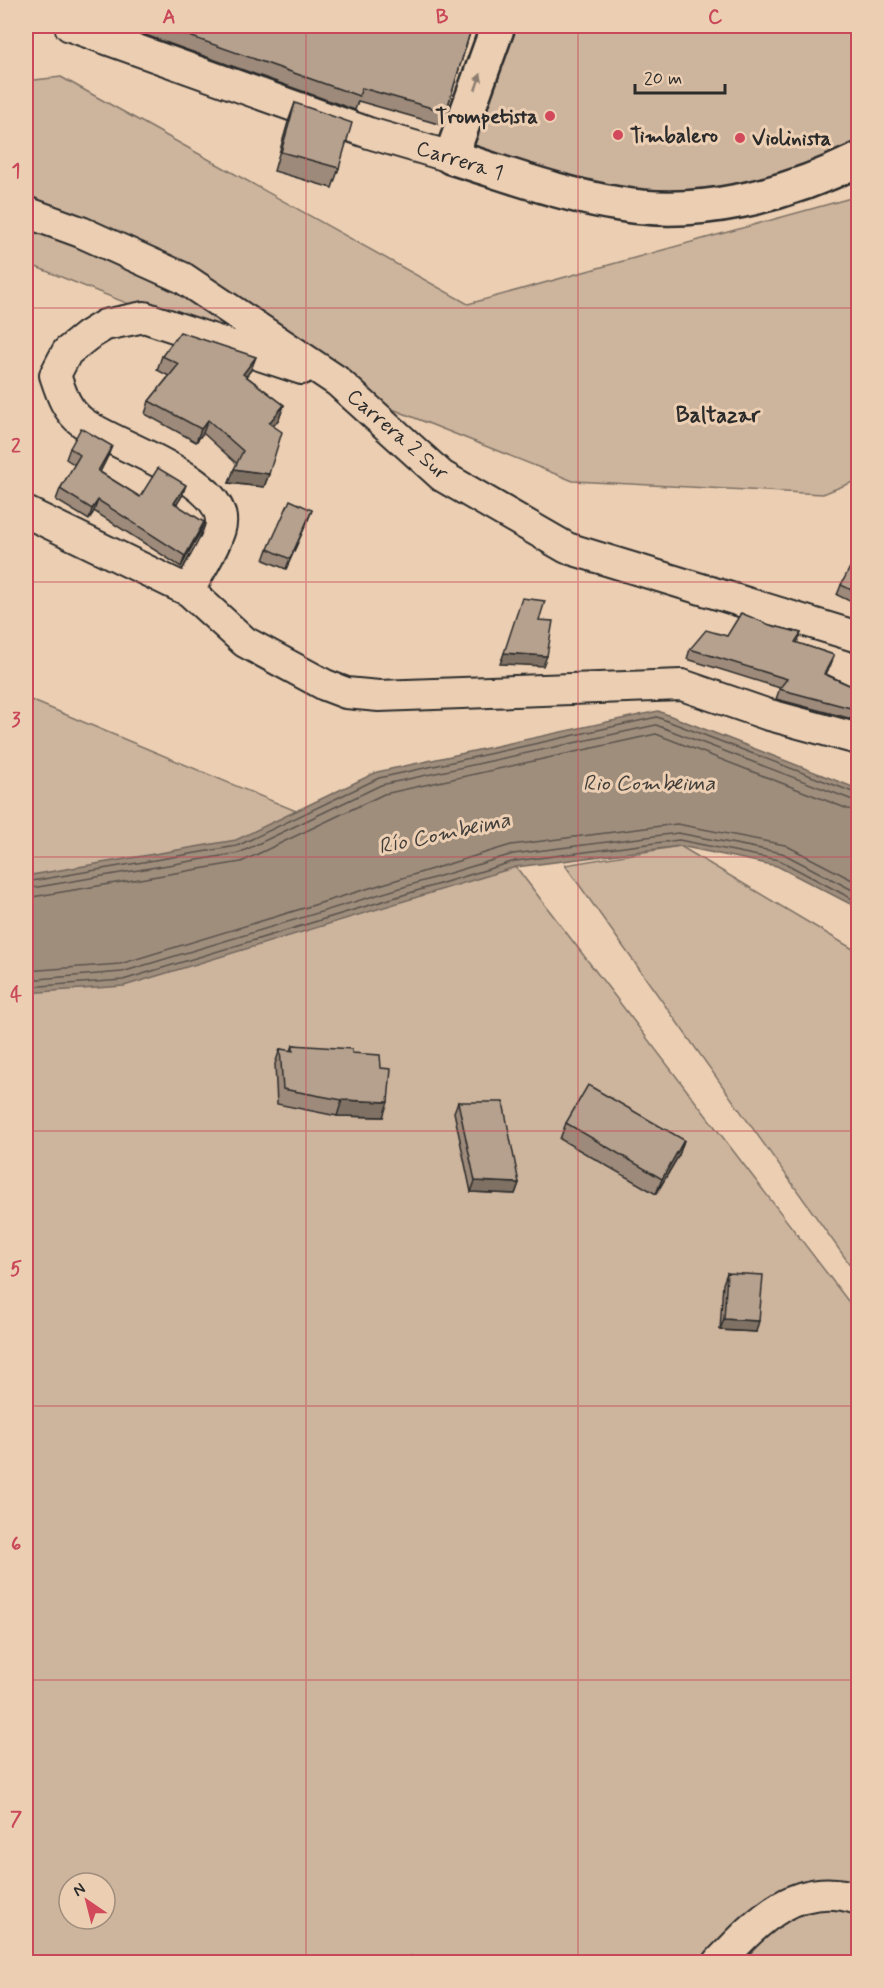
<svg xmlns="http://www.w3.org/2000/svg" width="884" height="1988" viewBox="0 0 884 1988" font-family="Mynerve,sans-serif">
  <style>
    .green { fill: #cdb49d; stroke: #7c7064; stroke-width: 1.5; fill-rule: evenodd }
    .water { fill: #a08e7d; stroke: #71665c; stroke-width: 1.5 }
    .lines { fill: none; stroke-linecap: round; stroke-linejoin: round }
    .shore { stroke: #5a534c; stroke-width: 1.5 }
    .street-casing { stroke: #2b2b2b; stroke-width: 34 }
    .secondary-casing { stroke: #2b2b2b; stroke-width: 38 }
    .path { stroke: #2b2b2b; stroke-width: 4; stroke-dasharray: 4.5 4.5; stroke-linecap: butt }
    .street { stroke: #eccfb3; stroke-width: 30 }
    .secondary { stroke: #eccfb3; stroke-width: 33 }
    .wall { fill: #9d8a7a; stroke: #2b2b2b; stroke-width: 1.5 }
    .shaded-wall { fill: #7f7163; stroke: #2b2b2b; stroke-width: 1.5 }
    .building { fill: #b6a18e; stroke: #2b2b2b; stroke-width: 1.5 }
    .oneway { fill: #8c7d6f }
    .grid { fill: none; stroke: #c94859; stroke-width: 1.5; stroke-opacity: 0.55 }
    .poi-dot { fill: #d1495b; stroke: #eccfb3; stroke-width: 2 }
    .labels { text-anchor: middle; stroke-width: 6; stroke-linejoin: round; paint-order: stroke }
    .poi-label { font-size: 21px; font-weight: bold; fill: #2b2b2b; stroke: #eccfb3; text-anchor: start }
    .street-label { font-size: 21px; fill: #2b2b2b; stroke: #eccfb3 }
    .neighbourhood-label { font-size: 22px; font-weight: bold; fill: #2b2b2b; stroke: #eccfb3 }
    .water-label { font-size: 22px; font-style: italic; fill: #423f3b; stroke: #eccfb3 }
    .neatline { fill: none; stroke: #c94859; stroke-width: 2 }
    .grid-label { font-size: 20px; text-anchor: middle; font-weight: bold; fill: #c94859 }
  </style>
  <rect width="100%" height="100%" fill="#eccfb3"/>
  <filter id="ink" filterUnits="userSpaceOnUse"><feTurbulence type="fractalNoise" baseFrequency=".0167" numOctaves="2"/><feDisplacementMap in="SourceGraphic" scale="12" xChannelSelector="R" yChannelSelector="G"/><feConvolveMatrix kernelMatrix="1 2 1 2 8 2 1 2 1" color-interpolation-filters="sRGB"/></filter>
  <g filter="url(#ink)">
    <path class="green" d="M 498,26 L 756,26 L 858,30 L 858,160 L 689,207 L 451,157 Z
      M 61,77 L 468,304 L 858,196 L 858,480 L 823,494 L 573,481 L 26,263 L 26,81 Z
      M 26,698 L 296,811 L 516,867 L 858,1314 L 858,1962 L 26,1962 ZM 69,1883 L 105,1883 L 105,1919 L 69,1919 Z
      M 680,846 L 858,952 L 858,1276 L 565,865 Z"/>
    <path class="water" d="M 658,711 L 858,789 L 858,908 L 777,866 L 680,846 L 516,867 L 124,986 L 26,993 L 26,876 L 236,840 L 377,772 Z"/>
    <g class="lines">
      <path class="shore" d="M 26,882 L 237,846 L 379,778 L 657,717 L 858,794
        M 26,889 L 239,853 L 381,785 L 656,725 L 858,802
        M 26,898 L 241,862 L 384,794 L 656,734 L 848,809 L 858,811
        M 26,971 L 120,964 L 511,845 L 677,824 L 785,845 L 858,883
        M 26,980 L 122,972 L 513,854 L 678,833 L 782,853 L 858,893
        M 26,987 L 123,980 L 515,861 L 679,840 L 779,860 L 858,902"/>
      <g class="street-casing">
        <path id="street" d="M 70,26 L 369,133 L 451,157
          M 26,212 L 81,232 L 183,278 L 337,381 L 442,476 L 567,548 L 858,637
          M 26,512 L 189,591 L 245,642 L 325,685 L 346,693 L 379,696 L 682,685 L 766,714 L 858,739
          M 189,591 C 198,572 214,550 220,529 C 234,481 111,445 82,422 C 66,410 61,393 55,375 L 67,352 L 87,336 L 105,325 L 144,317 L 302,369
          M 719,1962 C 757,1922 797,1878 858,1899"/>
      </g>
      <g class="secondary-casing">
        <path id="secondary" d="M 498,26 L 451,157 C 507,174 562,195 619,204 C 700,218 786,195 858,160"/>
      </g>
      <path class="path" d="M 767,26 L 858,30"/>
      <use href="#street" class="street"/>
      <use href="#secondary" class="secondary"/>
    </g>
    <path class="wall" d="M 120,26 L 472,26 L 446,112 L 442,125 L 358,101 L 355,110 Z
      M 295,103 L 339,168 L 332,188 L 274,171 L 288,122 Z
      M 162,356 L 251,370 L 246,376 L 284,405 L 279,419 L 273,426 L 269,474 L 264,487 L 229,483 L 237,464 L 203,433 L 196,442 L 145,414 L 149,401 L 169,376 L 157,370 Z
      M 70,448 L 108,456 L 100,472 L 140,497 L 182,496 L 176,505 L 200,532 L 181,567 L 94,511 L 89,520 L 56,500 L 60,489 L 75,465 L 66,459 Z
      M 312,510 L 286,569 L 264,560 L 268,549 Z
      M 858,555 L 858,605 L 837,595 L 841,585 Z
      M 770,625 L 801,633 L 797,643 L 834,655 L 831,665 L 826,674 L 858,689 L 858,713 L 856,720 L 776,699 L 780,688 L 687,659 L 690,649 L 727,636 Z
      M 293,1045 L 352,1053 L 383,1117 L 337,1116 L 277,1104 L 275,1064 L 280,1049 L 291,1051 Z
      M 458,1102 L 519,1183 L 515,1194 L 471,1192 L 454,1112 Z
      M 566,1123 L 684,1140 L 679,1155 L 656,1194 L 560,1139 Z
      M 727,1273 L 756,1332 L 720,1330 L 723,1284 Z"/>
    <path class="shaded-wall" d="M 256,357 L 251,370 L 238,387 L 243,374 Z
      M 284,405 L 279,419 L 264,437 L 269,423 Z
      M 208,420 L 203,433 L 196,442 L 201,429 Z
      M 112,446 L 108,456 L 95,482 L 98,471 Z
      M 234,469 L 269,474 L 264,487 L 229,483 Z
      M 186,485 L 182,496 L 171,514 L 174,503 Z
      M 98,500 L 94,511 L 89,520 L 92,509 Z
      M 312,510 L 308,520 L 286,569 L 290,559 Z
      M 204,522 L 200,532 L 181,567 L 185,556 Z
      M 504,653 L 547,656 L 543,666 L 500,664 Z
      M 834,655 L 831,665 L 820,684 L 824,674 Z
      M 342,1100 L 388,1102 L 383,1117 L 337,1116 Z
      M 684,1140 L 679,1155 L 656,1194 L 662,1179 Z
      M 475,1181 L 519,1183 L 515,1194 L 471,1192 Z
      M 724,1319 L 759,1321 L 756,1332 L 720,1330 Z"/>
    <path class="building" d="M 161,26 L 472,26 L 446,112 L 362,88 L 359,96 Z
      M 295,103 L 352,123 L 339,168 L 281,152 Z
      M 180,332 L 256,357 L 243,374 L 284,405 L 269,423 L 282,432 L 269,474 L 234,469 L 243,451 L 208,420 L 201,429 L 149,401 L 179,364 L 162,356 Z
      M 81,428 L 112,446 L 98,471 L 140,497 L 158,468 L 186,485 L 174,503 L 204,522 L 185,556 L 98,500 L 92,509 L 60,489 L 80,455 L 70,448 Z
      M 290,500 L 312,510 L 290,559 L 268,549 Z
      M 857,554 L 858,555 L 858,593 L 841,585 Z
      M 522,598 L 545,601 L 539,620 L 553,621 L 547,656 L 504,653 Z
      M 741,613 L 770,625 L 801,633 L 795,642 L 834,655 L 824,674 L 858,689 L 858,710 L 779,689 L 787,679 L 690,649 L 706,630 L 727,636 Z
      M 293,1045 L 352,1049 L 352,1053 L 380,1055 L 381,1068 L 391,1069 L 388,1102 L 342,1100 L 283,1089 L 280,1049 L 293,1051 Z
      M 588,1085 L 684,1140 L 662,1179 L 566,1123 Z
      M 458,1102 L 503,1102 L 519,1183 L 475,1181 Z
      M 727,1273 L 763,1275 L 759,1321 L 724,1319 Z
      M 411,1956 L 416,1962 L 403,1962 Z"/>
    <defs><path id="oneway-solid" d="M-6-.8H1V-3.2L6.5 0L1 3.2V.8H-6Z" transform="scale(1.5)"/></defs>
    <use class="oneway" href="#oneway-solid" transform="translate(478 82) rotate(-71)"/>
  </g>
  <path class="grid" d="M 306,26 L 306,1962M 578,26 L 578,1962M 26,308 L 858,308M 26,582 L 858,582M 26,857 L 858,857M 26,1131 L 858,1131M 26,1406 L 858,1406M 26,1680 L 858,1680"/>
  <g class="poi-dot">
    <circle cx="550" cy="116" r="6"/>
    <circle cx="618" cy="135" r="6"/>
    <circle cx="740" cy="138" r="6"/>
  </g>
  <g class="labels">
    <g class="poi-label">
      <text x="538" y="123" text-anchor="end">Trompetista</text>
      <text x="630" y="142">Timbalero</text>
      <text x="752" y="145">Violinista</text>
    </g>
    <g class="street-label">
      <text transform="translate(460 160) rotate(17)" y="7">Carrera 1</text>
      <text transform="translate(398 434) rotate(41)" y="7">Carrera 2 Sur</text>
    </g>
    <g class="neighbourhood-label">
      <text x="718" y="422">Baltazar</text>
    </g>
    <g class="water-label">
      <text x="649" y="790">Rio Combeima</text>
      <text transform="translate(444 832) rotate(-12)" y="8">Río Combeima</text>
    </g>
  </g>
  <rect width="884" height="1988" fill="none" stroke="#eccfb3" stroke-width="66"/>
  <g transform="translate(87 1901) rotate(325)"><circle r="28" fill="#eccfb3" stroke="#9f8d7d" stroke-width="1.5"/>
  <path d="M0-4.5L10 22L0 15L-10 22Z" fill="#d1495b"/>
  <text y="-9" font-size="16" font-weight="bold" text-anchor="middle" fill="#2b2b2b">N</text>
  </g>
  <path d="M635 84v9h90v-9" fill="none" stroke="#2b2b2b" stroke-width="3"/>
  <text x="644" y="84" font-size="18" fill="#2b2b2b" stroke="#eccfb3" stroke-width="4.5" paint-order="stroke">20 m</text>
  <rect x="33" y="33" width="818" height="1922" class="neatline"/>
  <g class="grid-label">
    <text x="169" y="23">A</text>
    <text x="442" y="23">B</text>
    <text x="715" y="23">C</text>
    <text x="16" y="177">1</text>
    <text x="16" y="452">2</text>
    <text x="16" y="726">3</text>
    <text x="16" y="1001">4</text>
    <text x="16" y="1275">5</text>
    <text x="16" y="1550">6</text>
    <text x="16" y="1825">7</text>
  </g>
</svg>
